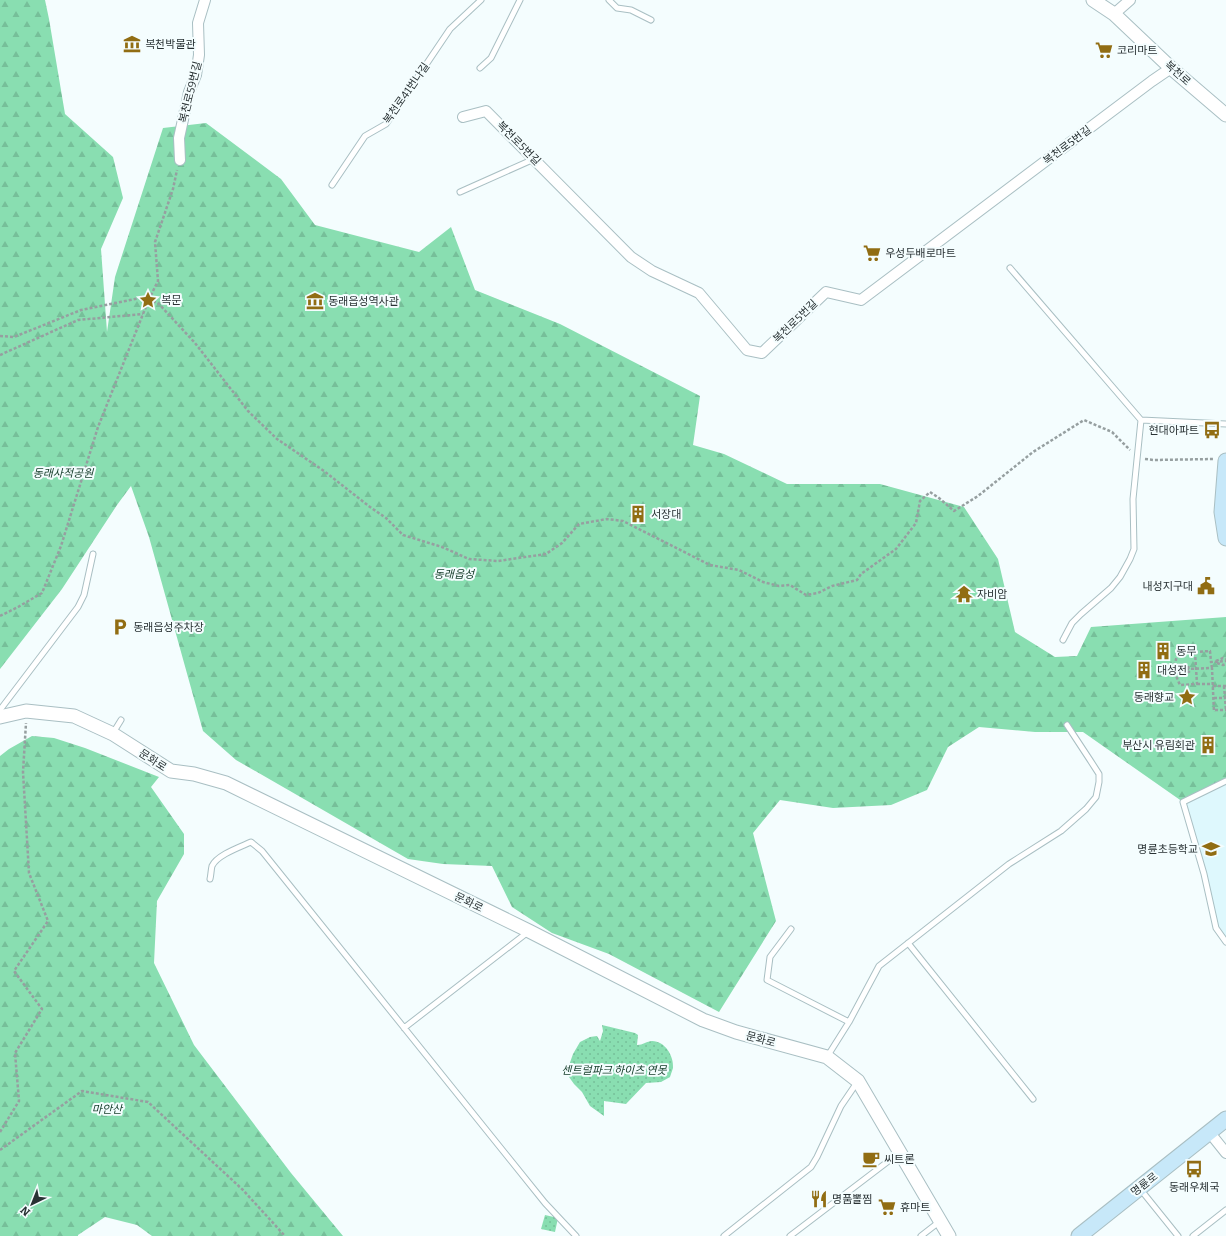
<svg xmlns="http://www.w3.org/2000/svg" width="1226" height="1236" viewBox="0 0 1226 1236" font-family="Bitter,'Noto Sans KR',serif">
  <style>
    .built { fill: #def8fd }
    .grass { fill: url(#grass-dots) }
    .forest { fill: url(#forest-firs) }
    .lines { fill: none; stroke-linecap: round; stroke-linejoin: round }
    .service-casing { stroke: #a9bfc3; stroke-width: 7 }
    .minor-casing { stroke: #a9bfc3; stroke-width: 12 }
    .tertiary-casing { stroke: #a9bfc3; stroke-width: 15 }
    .secondary-casing { stroke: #a9bfc3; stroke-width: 17 }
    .path { stroke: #969fa0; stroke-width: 2.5; stroke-dasharray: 3 2; stroke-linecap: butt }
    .service { stroke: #fff; stroke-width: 5 }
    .minor { stroke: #fff; stroke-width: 10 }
    .tertiary { stroke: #fff; stroke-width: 13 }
    .secondary { stroke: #c7e8f9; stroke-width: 15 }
    .labels { text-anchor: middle; stroke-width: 4; stroke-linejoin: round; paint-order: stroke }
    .poi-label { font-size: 11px; fill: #293234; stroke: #f4fdfe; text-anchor: start }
    .street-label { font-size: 11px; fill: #293234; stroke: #f4fdfe }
    .park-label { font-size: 11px; font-style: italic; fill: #123a27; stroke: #f4fdfe }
  </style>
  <defs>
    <pattern id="grass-dots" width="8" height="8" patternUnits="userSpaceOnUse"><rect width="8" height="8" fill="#89deb1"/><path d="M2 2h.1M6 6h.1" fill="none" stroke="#76bf99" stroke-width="1.8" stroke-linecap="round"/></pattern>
    <pattern id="forest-firs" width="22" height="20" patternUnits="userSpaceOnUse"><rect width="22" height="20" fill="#89deb1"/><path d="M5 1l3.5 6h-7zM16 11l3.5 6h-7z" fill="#76bf99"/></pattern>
  </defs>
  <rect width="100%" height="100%" fill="#f4fdfe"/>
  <path class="built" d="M 1226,781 L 1226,942 L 1216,928 L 1183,803 Z"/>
  <path class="grass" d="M 602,1025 L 635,1033 L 638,1035 L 637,1045 C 643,1045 647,1041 652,1041 C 665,1041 674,1056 673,1068 C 672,1071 671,1074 670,1077 L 661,1082 L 646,1083 L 626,1104 L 604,1101 L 604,1116 L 590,1106 L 582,1092 L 574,1084 L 569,1077 L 567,1071 L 573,1054 L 580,1042 L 590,1037 L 597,1036 L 600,1041 L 603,1031 Z
    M 545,1215 L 558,1218 L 555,1232 L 541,1229 Z"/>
  <path class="forest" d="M 0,0 L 45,0 L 49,19 L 65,114 L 113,157 L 123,198 L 101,249 L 107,332 L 115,277 L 163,128 L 206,123 L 281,179 L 315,225 L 419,252 L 451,227 L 475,290 L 560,324 L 700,396 L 693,445 L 724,454 L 787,484 L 880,484 L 964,507 L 998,559 L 1015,632 L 1055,657 L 1077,656 L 1091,627 L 1226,617 L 1226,781 L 1183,802 L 1083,732 L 1035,732 L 979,727 L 948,747 L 927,790 L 891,805 L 833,808 L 780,800 L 753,833 L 776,921 L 719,1012 L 609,954 L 552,933 L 512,907 L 492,866 L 443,864 L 408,859 L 236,760 L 203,731 L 149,537 L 131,486 L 117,505 L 62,589 L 0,669 Z
    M 32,736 L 54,738 L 85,748 L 159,777 L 151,787 L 184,834 L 184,854 L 157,901 L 154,963 L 194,1045 L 291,1173 L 343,1236 L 152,1236 L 137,1225 L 105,1217 L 78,1235 L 78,1236 L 0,1236 L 0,756 L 9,749 Z"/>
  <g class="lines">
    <g class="service-casing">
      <path id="service" d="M 609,0 L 617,8 L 631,10 L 651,20
        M 480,68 L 491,58 L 520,0
        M 332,185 L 365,136 L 386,124 L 450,29 L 481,0
        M 460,192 L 534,159
        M 1010,268 L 1141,420 L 1226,424
        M 1063,640 L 1072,623 L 1081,614 L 1111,588 L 1120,577 L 1130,559 L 1134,549 L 1133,499 L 1141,420
        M 0,710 L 78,607 L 84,595 L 93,554
        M 113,733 L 121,720
        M 1226,781 L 1183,802 L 1204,874 L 1216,928 L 1226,942
        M 210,879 C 211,875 211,870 212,866 C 217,855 240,847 251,842 L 262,851 L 545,1203 L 576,1236
        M 791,929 L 770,957 L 767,980 L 849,1022
        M 908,943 L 1033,1099
        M 404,1028 L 528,932
        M 827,1057 L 849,1022 L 879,966 L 1009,864 L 1061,831 L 1086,809 L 1096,797 L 1099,782 L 1099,774 L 1090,760 L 1067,725
        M 1141,1190 L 1178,1236
        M 724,1236 L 811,1167 L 817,1157 L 841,1106 L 858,1081
        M 790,1236 L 899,1153
        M 921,1236 L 939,1222
        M 1193,1236 L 1226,1210"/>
    </g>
    <g class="minor-casing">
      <path id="minor" d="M 1114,14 L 1130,0
        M 463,117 L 486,111 L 631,257 L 652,271 L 699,293 L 747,350 L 762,353 L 826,292 L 861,300 L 1152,81 L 1171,68
        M 180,160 L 179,138 L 189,92 L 196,75 L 199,55 L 198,23 L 205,0
        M 1210,1133 L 1226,1153"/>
    </g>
    <g class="tertiary-casing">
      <path id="tertiary" d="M 1093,0 L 1114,14 L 1171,68 L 1226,115
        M 0,717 L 26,711 L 74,716 L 113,734 L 171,771 L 194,774 L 226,783 L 529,931 L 703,1020 L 736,1032 L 827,1057 L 858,1081 L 949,1236"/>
    </g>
    <g class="secondary-casing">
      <path id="secondary" d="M 1226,461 L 1222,512 L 1226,538
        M 1079,1236 L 1226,1119"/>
    </g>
    <path class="path" d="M 0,336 L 14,337 L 81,310 L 140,298 L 149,299 L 159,304 L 195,343 L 248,411 L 277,439 L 324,471 L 370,507 L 386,518 L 403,535 L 442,547 L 469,559 L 498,561 L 546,554 L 562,543 L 579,524 L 607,519 L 623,521 L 710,565 L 739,570 L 763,582 L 779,586 L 790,585 L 806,595 L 818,593 L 832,586 L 857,580 L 861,574 L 896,549 L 916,523 L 920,501 L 930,492 L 939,498 L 954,511 L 978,496 L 1033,452 L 1084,420 L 1112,432 L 1130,450
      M 0,355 L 78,320 L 143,314
      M 1145,459 L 1154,460 L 1214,459
      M 0,616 L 18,607 L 42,593 L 61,546 L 98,427 L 149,299 L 158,281 L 155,242 L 173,189 L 177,170
      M 1195,652 L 1197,684 L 1180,685 L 1173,669 L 1178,653 Z
      M 1195,652 L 1210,651 L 1211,662
      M 1216,661 L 1223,658 L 1226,659
      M 1217,663 L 1223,665 L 1226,664
      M 1179,665 L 1188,665 L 1189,672 L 1179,672 L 1173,669 Z
      M 1212,668 L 1211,662 L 1226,661
      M 1161,670 L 1212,668 L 1214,712
      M 1197,684 L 1213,684
      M 1213,686 L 1226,686
      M 1224,686 L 1226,710
      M 1214,698 L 1225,698
      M 1215,710 L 1226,710
      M 0,1132 L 19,1101 L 15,1053 L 42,1009 L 14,971 L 48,921 L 29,873 L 23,772 L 26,723
      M 0,1150 L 82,1091 L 148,1102 L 243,1190 L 285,1236"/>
    <use href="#service" class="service"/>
    <use href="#minor" class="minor"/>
    <use href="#tertiary" class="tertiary"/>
    <use href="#secondary" class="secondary"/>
  </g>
  <defs>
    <g id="museum-bare" transform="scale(1.38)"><path d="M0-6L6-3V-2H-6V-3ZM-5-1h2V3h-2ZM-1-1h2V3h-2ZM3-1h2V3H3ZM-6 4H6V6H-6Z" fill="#916d13" stroke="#f4fdfe" stroke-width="2.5" paint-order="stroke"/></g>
    <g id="supermarket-bare" transform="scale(1.38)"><path d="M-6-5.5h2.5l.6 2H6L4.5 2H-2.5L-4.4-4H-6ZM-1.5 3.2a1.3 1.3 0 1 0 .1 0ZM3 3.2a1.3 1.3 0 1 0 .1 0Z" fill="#916d13" stroke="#f4fdfe" stroke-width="2.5" paint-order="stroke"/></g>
    <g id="sight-bare" transform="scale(1.38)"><path d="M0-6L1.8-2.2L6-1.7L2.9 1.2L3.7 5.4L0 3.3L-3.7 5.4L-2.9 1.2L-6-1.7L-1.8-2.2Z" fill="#916d13" stroke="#f4fdfe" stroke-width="2.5" paint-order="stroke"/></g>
    <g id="bus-bare" transform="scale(1.38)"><path d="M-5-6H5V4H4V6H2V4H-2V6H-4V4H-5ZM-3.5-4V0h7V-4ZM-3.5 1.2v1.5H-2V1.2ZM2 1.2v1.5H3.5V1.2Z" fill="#916d13" stroke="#f4fdfe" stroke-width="2.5" paint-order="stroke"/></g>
    <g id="building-bare" transform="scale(1.38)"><path d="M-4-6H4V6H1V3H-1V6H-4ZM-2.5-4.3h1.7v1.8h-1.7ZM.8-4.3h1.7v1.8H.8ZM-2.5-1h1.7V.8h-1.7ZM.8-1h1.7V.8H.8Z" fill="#916d13" stroke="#f4fdfe" stroke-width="2.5" paint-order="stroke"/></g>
    <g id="civic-bare" transform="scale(1.38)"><path d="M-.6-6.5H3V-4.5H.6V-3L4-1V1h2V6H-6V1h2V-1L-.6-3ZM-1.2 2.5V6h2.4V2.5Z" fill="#916d13" stroke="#f4fdfe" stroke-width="2.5" paint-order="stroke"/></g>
    <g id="temple-bare" transform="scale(1.38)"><path d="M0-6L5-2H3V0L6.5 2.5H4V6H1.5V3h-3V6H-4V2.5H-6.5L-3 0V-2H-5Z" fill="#916d13" stroke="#f4fdfe" stroke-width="2.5" paint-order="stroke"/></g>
    <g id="parking-bare" transform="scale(1.38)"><path d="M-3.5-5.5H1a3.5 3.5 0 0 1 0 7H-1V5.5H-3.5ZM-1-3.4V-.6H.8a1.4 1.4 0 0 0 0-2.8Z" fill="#916d13" stroke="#f4fdfe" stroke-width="2.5" paint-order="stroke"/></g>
    <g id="school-bare" transform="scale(1.38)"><path d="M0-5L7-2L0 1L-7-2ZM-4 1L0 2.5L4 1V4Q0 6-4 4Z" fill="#916d13" stroke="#f4fdfe" stroke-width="2.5" paint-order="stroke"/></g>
    <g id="cafe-bare" transform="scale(1.38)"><path d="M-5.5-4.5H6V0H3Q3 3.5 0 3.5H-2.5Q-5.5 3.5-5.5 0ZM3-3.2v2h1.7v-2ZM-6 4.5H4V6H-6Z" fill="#916d13" stroke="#f4fdfe" stroke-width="2.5" paint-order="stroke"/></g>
    <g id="restaurant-bare" transform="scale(1.38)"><path d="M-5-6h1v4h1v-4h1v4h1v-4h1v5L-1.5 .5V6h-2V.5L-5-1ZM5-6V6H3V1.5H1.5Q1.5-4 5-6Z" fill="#916d13" stroke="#f4fdfe" stroke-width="2.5" paint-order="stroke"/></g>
  </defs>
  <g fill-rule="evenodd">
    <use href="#museum-bare" x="132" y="44"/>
    <use href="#supermarket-bare" x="1104" y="50"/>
    <use href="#supermarket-bare" x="872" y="253"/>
    <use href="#sight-bare" x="148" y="300"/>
    <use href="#museum-bare" x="315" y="301"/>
    <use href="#bus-bare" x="1212" y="430"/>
    <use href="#building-bare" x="638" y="514"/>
    <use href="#civic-bare" x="1206" y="586"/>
    <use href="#temple-bare" x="964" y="594"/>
    <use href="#parking-bare" x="120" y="627"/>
    <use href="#building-bare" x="1163" y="651"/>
    <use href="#building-bare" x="1144" y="670"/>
    <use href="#sight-bare" x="1187" y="697"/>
    <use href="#building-bare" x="1208" y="745"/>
    <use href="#school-bare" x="1211" y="849"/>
    <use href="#cafe-bare" x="871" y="1159"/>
    <use href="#bus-bare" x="1194" y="1169"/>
    <use href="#restaurant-bare" x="819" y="1199"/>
    <use href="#supermarket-bare" x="887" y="1207"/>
  </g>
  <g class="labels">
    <g class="poi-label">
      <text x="145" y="48">복천박물관</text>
      <text x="1117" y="54">코리마트</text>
      <text x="885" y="257">우성두배로마트</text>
      <text x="161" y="304">복문</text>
      <text x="328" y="305">동래읍성역사관</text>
      <text x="1199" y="434" text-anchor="end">현대아파트</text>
      <text x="651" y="518">서장대</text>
      <text x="1193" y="590" text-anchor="end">내성지구대</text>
      <text x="977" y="598">자비암</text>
      <text x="133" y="631">동래읍성주차장</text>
      <text x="1176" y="655">동무</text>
      <text x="1157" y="674">대성전</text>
      <text x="1174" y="701" text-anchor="end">동래향교</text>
      <text x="1195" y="749" text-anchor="end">부산시 유림회관</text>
      <text x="1198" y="853" text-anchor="end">명륜초등학교</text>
      <text x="884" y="1163">씨트론</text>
      <text x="1194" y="1191" text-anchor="middle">동래우체국</text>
      <text x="832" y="1203">명품뽈찜</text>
      <text x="900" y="1211">휴마트</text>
    </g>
    <g class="street-label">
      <text transform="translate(1178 73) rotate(42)" y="4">복천로</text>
      <text transform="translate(190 92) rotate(-76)" y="4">복천로59번길</text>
      <text transform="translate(406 93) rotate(-55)" y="4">복천로41번나길</text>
      <text transform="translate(519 143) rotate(45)" y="4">복천로5번길</text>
      <text transform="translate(1067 145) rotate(-37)" y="4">복천로5번길</text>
      <text transform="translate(795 321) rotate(-44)" y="4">복천로5번길</text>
      <text transform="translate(153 760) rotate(33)" y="4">문화로</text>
      <text transform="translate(469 902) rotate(26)" y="4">문화로</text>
      <text transform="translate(761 1039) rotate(15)" y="4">문화로</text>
      <text transform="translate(1144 1184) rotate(-38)" y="4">명륜로</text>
    </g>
    <g class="park-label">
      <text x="63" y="477">동래사적공원</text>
      <text x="454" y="578">동래읍성</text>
      <text x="614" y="1074">센트럴파크 하이츠 연못</text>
      <text x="107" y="1113">마안산</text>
    </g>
  </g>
  <g transform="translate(32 1204) rotate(223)" stroke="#f4fdfe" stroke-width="3" paint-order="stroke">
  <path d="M0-3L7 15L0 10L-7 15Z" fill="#293234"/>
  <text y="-6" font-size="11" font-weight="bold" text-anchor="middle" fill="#293234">N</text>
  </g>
</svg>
